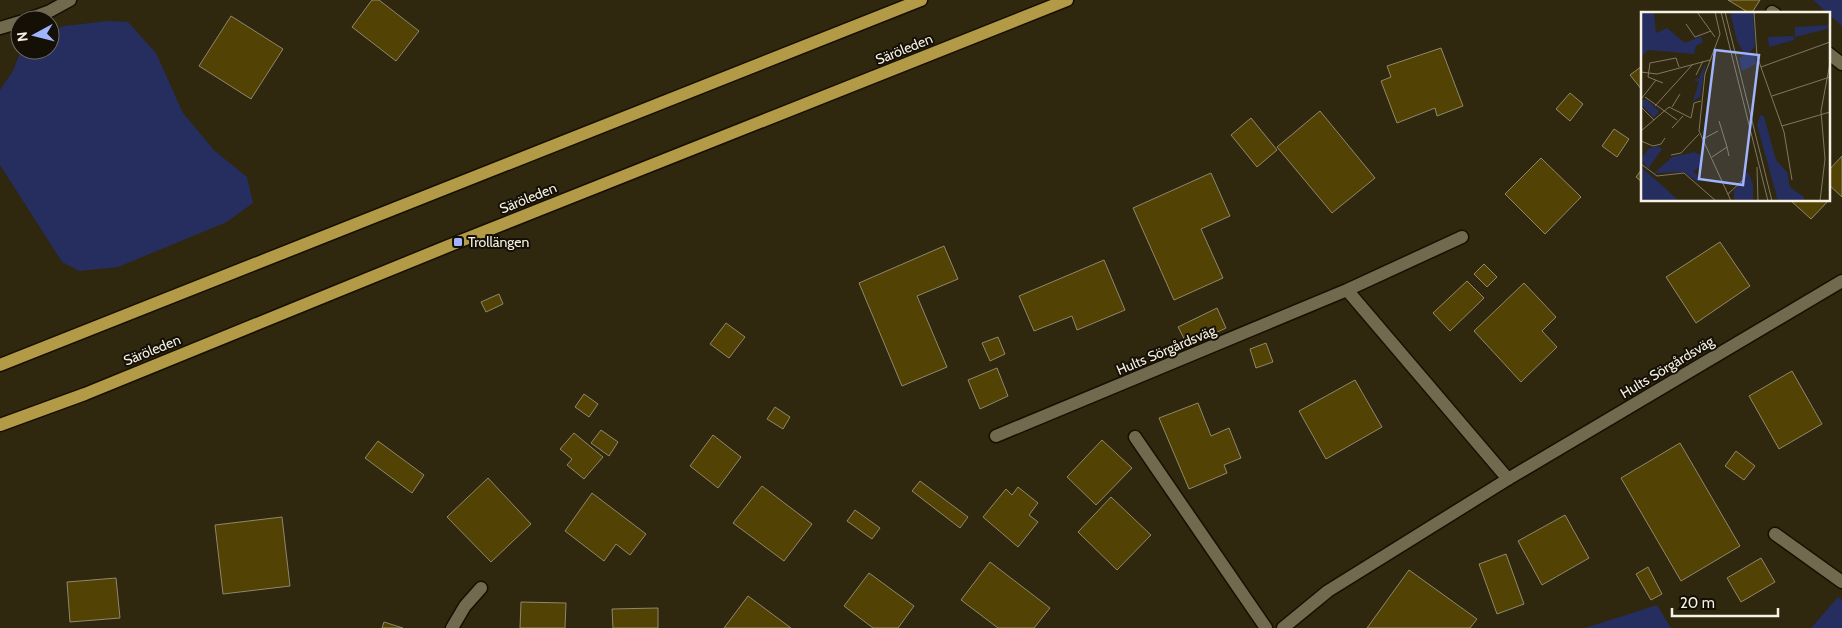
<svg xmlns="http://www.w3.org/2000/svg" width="1842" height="628" viewBox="0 0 1842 628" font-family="Cabin,sans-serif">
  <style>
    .green { fill: #252e5e }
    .building { fill: #524204; stroke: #90886c }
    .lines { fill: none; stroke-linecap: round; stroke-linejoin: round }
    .service-casing { stroke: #171000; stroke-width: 15 }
    .minor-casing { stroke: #171000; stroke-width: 15 }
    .primary-casing { stroke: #171000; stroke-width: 15 }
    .service { stroke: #726a4f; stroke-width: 12 }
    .minor { stroke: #726a4f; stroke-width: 12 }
    .primary { stroke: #b39a46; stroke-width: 12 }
    .poi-dot { fill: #a0b3fd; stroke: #141006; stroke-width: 2 }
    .labels { text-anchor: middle; stroke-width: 4; stroke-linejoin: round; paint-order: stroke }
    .street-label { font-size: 14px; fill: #f6f1e2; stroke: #141006 }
    .poi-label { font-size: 14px; fill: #f6f1e2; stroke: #141006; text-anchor: start }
    .inset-road { fill: none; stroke: #7f7863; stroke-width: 1 }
    .view { fill: #a0b3fd; fill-opacity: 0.15; stroke: #a0b3fd; stroke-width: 2.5 }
    .inset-edge { fill: none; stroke: #f6f1e2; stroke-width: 2.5 }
  </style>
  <rect width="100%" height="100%" fill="#2f270e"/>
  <path class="green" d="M 1813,0 L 1842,0 L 1842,26 Z
    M 108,21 L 128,22 L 156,53 L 183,113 L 215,151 L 247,177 L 253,203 L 227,222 L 118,267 L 79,271 L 62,262 L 0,165 L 0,90 L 13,71 L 21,50 L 50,50 L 50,32 L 64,26 Z
    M 1838,597 L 1842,600 L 1842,628 L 1811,628 Z
    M 1657,605 L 1671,628 L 1585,628 Z"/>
  <path class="building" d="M 372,0 L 379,0 L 419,31 L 396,61 L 352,27 Z
    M 1728,0 L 1760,0 L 1751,14 Z
    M 231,16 L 283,49 L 251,99 L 199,66 Z
    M 1441,48 L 1463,106 L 1437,116 L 1435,108 L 1397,123 L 1381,81 L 1391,77 L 1387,66 Z
    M 1642,66 L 1642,90 L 1630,75 Z
    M 1570,93 L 1583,104 L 1570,121 L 1556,109 Z
    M 1320,111 L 1375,178 L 1332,213 L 1277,147 Z
    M 1251,118 L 1277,150 L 1257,167 L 1231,135 Z
    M 1614,129 L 1629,139 L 1617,157 L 1602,146 Z
    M 1842,156 L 1842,197 L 1828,184 L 1828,171 Z
    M 1541,158 L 1581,197 L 1545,234 L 1505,194 Z
    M 1642,169 L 1642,182 L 1636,177 Z
    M 1211,173 L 1230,216 L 1201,229 L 1223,278 L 1174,300 L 1133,208 Z
    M 1828,195 L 1831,198 L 1811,219 L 1790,200 L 1828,200 Z
    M 1720,242 L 1750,286 L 1696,323 L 1666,277 Z
    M 944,246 L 958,279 L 917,296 L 947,367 L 902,386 L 859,283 Z
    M 1104,260 L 1125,310 L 1077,330 L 1072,316 L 1034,331 L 1019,296 Z
    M 1484,264 L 1497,277 L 1487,287 L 1474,274 Z
    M 1467,281 L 1484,298 L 1450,331 L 1433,313 Z
    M 1524,283 L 1556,317 L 1542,331 L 1557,347 L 1521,382 L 1474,331 Z
    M 499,294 L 503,304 L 486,312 L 481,302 Z
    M 1217,308 L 1226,328 L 1188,346 L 1178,327 Z
    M 726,323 L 745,337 L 729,358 L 710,344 Z
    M 998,337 L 1005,354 L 990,361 L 982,343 Z
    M 1266,343 L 1273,362 L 1256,368 L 1250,349 Z
    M 997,368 L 1008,396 L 980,409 L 968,380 Z
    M 1792,371 L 1822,424 L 1779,449 L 1749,396 Z
    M 1355,380 L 1382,427 L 1326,459 L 1299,411 Z
    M 584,394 L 598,404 L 589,417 L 575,407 Z
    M 1198,403 L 1211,436 L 1229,428 L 1241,458 L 1224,465 L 1227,473 L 1189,489 L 1159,418 Z
    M 775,407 L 790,417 L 783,429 L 767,419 Z
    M 601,430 L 618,442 L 609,456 L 591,443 Z
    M 574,433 L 603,457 L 584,479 L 567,465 L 572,459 L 560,449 Z
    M 713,435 L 741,457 L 718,488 L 690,466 Z
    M 1102,440 L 1132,468 L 1096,505 L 1067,477 Z
    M 378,441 L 424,475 L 412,493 L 365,458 Z
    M 1680,443 L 1740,546 L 1681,581 L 1621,478 Z
    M 1736,451 L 1755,466 L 1744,480 L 1725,466 Z
    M 488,478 L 531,524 L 491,562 L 447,517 Z
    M 920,481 L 968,517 L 960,528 L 912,491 Z
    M 762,486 L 812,524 L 784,561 L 733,523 Z
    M 1018,487 L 1038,503 L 1029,515 L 1038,522 L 1018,547 L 983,517 L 1006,489 L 1012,495 Z
    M 592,493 L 646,534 L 630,555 L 616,544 L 604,561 L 565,531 Z
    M 1111,497 L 1151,535 L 1117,570 L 1078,532 Z
    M 855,510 L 880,528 L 872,539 L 847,521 Z
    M 1565,515 L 1589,558 L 1542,585 L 1518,541 Z
    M 282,517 L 290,586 L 223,594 L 215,525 Z
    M 1506,554 L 1524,604 L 1497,614 L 1479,564 Z
    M 1761,558 L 1775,582 L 1741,602 L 1727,578 Z
    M 990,562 L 1050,608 L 1034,628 L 998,628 L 961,600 Z
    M 1648,567 L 1662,594 L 1651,600 L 1636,574 Z
    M 1409,570 L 1477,619 L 1470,628 L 1367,628 Z
    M 869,573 L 914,606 L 898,628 L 873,628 L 844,606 Z
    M 116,578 L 120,618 L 70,622 L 67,582 Z
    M 748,596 L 791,628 L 724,628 Z
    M 521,602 L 566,603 L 565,628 L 520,628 Z
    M 658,608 L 658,628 L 613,628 L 612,609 Z
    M 384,622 L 403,628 L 382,628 Z"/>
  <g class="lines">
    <g class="service-casing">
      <path id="service" d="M 1772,12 L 1775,14
        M 1828,53 L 1842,64
        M 1462,237 L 1347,290 L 1508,479
        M 996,436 L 1347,290
        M 1135,437 L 1266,628
        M 1775,534 L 1842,582
        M 452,628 L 465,606 L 481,588"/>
    </g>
    <g class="minor-casing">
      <path id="minor" d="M 26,20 L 50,11 L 70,0
        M 0,28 L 20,22
        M 1283,628 L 1328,591 L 1508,479 L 1842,281"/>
    </g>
    <g class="primary-casing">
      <path id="primary" d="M 0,365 L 921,0
        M 0,425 L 85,394 L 458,242 L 1067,0"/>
    </g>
    <use href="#service" class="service"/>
    <use href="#minor" class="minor"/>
    <use href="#primary" class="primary"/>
  </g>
  <rect class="poi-dot" x="453" y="237" width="10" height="10" rx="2.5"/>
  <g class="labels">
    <g class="street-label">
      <text transform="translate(904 49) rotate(-22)" y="5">Säröleden</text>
      <text transform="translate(528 198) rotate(-22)" y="5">Säröleden</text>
      <text transform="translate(152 350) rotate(-22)" y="5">Säröleden</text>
      <text transform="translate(1166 350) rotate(-23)" y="5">Hults Sörgårdsväg</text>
      <text transform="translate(1667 367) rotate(-31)" y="5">Hults Sörgårdsväg</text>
    </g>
    <g class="poi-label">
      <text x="468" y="247">Trollängen</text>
    </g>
  </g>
  <g transform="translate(1641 12)">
    <rect width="189" height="189" fill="#2f270e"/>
    <path d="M 0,0 L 13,0 L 15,21 L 26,16 L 44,31 L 60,24 L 62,30 L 55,34 L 53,42 L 7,38 L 0,45 ZM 89,0 L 112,0 L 114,34 L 110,39 L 103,41 L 96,29 ZM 189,13 L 186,17 L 154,25 L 154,15 ZM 153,24 L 153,28 L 128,35 L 127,25 ZM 107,41 L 114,44 L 115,52 L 101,59 L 98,46 ZM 65,50 L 59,85 L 52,89 L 58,70 L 52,68 L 58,66 ZM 6,88 L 18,99 L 13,106 L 0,92 L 1,88 ZM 119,103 L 123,104 L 135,148 L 146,160 L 149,175 L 163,185 L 163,189 L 137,189 L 116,113 ZM 17,134 L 21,137 L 7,157 L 0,147 L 7,137 ZM 53,140 L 59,143 L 61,154 L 52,159 L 60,167 L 57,170 L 43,160 L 13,161 L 31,145 ZM 0,155 L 24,176 L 38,189 L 0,189 ZM 107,159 L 112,173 L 112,189 L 93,189 L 93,179 Z" fill="#252e5e"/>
    <path class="inset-road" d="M 56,0 L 74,25M 74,0 L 79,22 L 64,62 L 58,119 L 90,189M 80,0 L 127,189M 84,0 L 131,189M 113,0 L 116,44 L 143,120 L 151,168M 45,12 L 54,25 L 70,19M 120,55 L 189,30M 0,60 L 16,62 L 69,48M 55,63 L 62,49M 22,71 L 7,65 L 9,51 L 35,46 L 38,55M 131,84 L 189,65M 4,85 L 36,108M 0,87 L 15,68M 14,94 L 52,52M 0,95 L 13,108M 31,95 L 39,82M 78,109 L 86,135M 141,114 L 189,100M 31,116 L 42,104M 0,119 L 28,95 L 50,106 L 53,91 L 60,89M 62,127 L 77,119M 0,129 L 12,134 L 20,132 L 24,126M 30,143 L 40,141 L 58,122M 71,145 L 86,135 L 88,144M 0,152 L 16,164 L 43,161 L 75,189M 116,155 L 117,189M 87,182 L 102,168M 179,189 L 184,147 L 180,99 L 189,51"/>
    <path class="view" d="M 74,38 L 118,43 L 102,173 L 58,167 Z"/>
    <rect width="189" height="189" class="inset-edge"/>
  </g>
  <g transform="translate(35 35) rotate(263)"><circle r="24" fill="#141006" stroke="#6e6a5e"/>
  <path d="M0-4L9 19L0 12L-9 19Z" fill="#a0b3fd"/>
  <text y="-8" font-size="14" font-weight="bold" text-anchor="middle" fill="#f6f1e2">N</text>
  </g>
  <path d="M1672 608v8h106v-8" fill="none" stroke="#f6f1e2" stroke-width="2.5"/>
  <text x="1680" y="608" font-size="15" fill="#f6f1e2" stroke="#141006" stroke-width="4" paint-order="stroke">20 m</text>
</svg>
